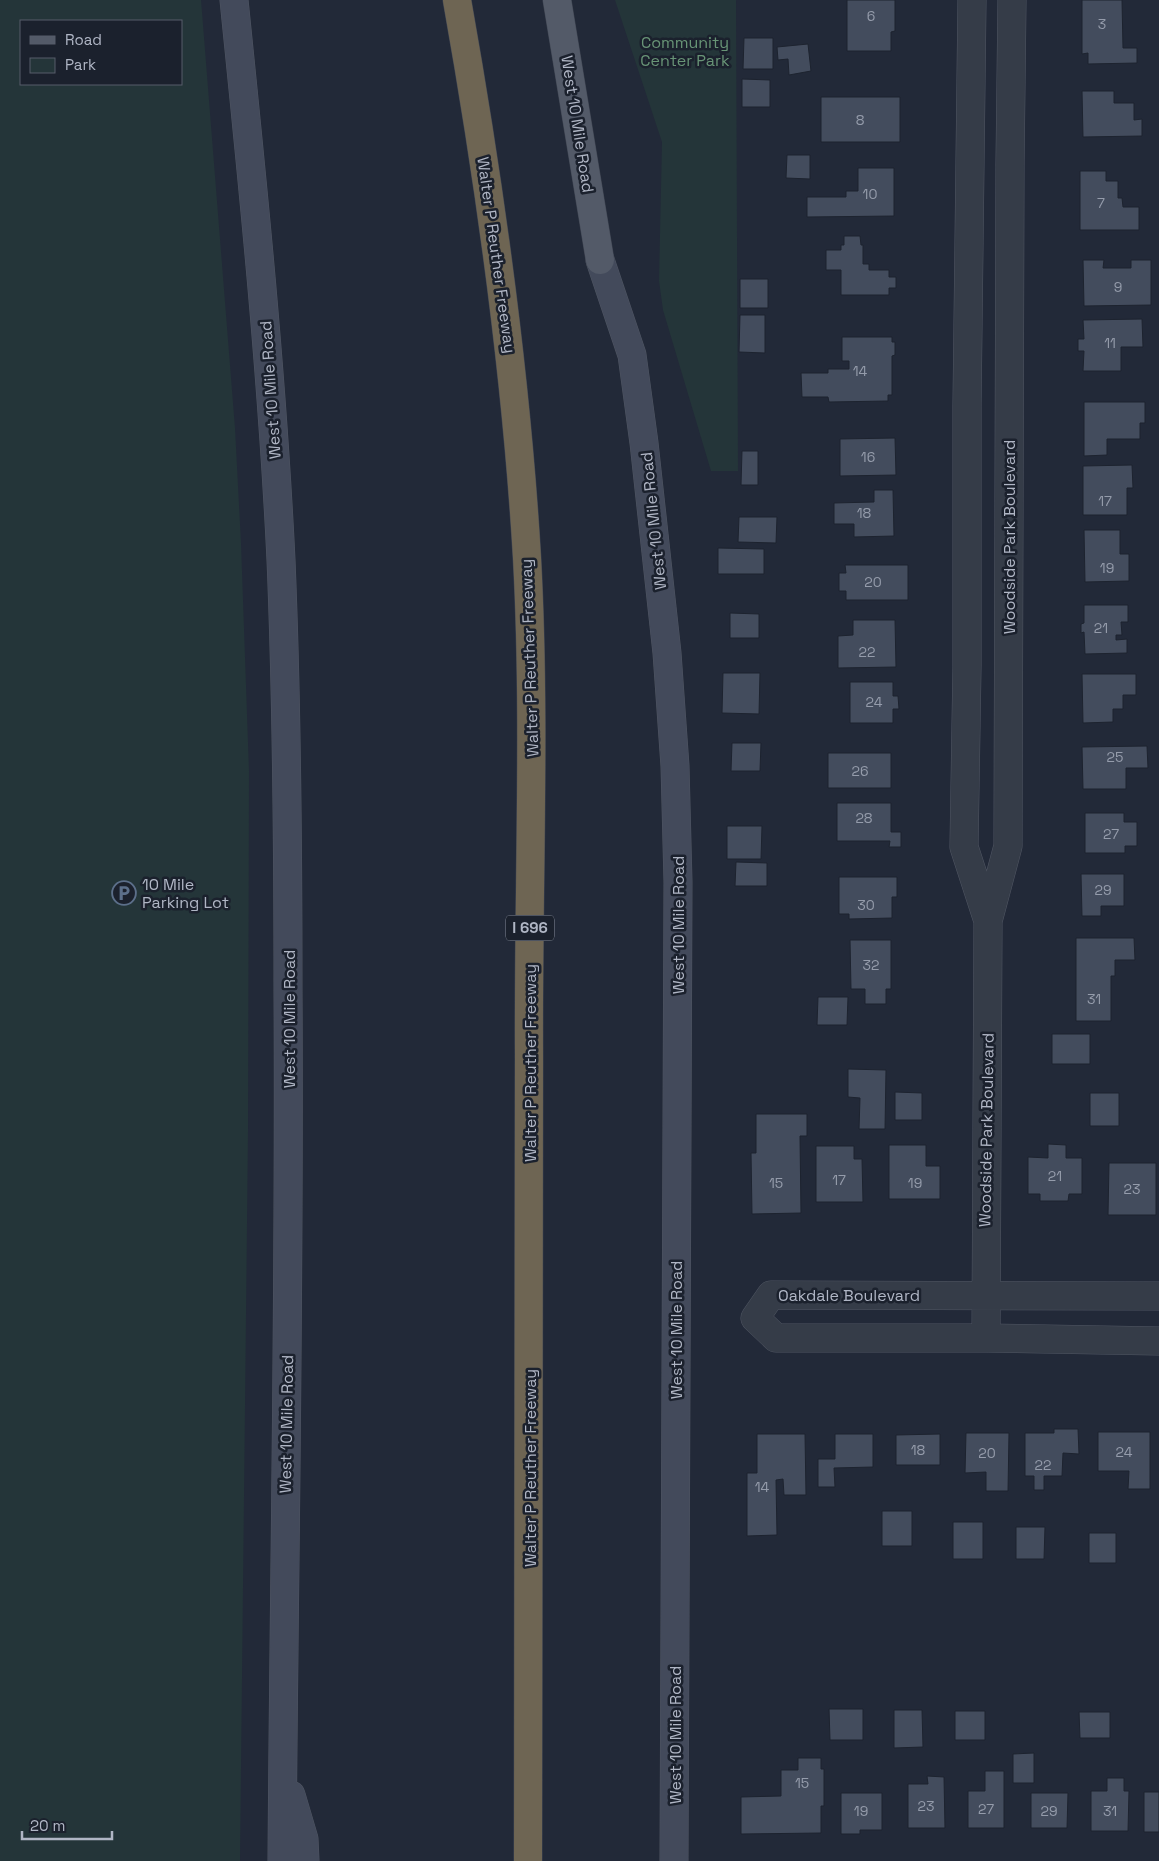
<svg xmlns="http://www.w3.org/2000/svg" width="1159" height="1861" viewBox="0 0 1159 1861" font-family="'Space Grotesk',sans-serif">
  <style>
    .green { fill: #243539; fill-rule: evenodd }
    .building { fill: #434c5d; stroke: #1d232f }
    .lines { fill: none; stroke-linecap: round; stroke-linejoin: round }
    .minor-casing { stroke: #505663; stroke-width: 29 }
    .secondary-casing { stroke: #505663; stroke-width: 29 }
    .primary-casing { stroke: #3f4552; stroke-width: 29 }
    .motorway-casing { stroke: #404653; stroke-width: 29 }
    .minor { stroke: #353c48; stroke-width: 28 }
    .secondary { stroke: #434a5b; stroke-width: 28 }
    .primary { stroke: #535a68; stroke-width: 28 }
    .motorway { stroke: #6e6553; stroke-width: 28 }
    .labels { text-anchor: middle; stroke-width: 5; stroke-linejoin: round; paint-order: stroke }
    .number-label { font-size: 14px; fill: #959cab }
    .shield { fill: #1b212d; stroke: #838997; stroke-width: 1 }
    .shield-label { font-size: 15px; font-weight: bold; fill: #b0b6c5 }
    .park-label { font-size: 16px; fill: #689476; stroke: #1b212d }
    .street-label { font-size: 16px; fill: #b0b6c5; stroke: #1b212d }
    .poi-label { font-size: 16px; fill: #b0b6c5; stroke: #1b212d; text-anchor: start }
  </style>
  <rect width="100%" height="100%" fill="#222938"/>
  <path class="green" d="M 0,0 L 201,0 L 202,12 L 235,428 L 241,543 L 249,771 L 248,1133 L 240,1861 L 0,1861 ZM 21,21 L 181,21 L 181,84 L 21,84 Z
    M 615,0 L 736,0 L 738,471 L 711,471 L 663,310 L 659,281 L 662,142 Z"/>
  <path class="building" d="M 847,0 L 895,0 L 895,31 L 891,32 L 891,51 L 847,51 Z
    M 1082,0 L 1122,0 L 1123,48 L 1137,48 L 1137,63 L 1088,64 L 1088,53 L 1082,54 Z
    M 744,38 L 773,38 L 773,69 L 743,69 Z
    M 808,44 L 811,71 L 789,75 L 788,59 L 778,60 L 777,47 Z
    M 742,79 L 770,80 L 770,107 L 742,107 Z
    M 1082,91 L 1114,91 L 1114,103 L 1134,103 L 1134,120 L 1142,119 L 1142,136 L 1083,137 Z
    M 821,97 L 900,97 L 900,142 L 821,142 Z
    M 787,155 L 810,155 L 810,179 L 786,178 Z
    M 858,168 L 894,168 L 894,216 L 807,217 L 807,197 L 846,197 L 846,191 L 858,191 Z
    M 1080,171 L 1106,171 L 1106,181 L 1118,181 L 1118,198 L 1122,198 L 1123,207 L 1139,207 L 1139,230 L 1080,230 Z
    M 844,236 L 860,236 L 861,245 L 863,245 L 863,264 L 869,264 L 869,270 L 889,270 L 889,277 L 896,277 L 896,288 L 889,288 L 889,295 L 841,295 L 841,270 L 826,270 L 826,250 L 841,250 L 841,245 L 844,245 Z
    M 1083,260 L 1104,260 L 1103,268 L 1131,268 L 1131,260 L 1151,260 L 1151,305 L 1084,306 Z
    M 740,279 L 768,279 L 768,308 L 740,308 Z
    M 740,315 L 765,315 L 765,353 L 739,352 Z
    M 1142,319 L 1143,347 L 1121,347 L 1121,371 L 1083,371 L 1084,351 L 1078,351 L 1078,339 L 1084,339 L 1083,320 Z
    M 842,337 L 892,337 L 892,342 L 895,342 L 895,355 L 892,356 L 892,395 L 888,395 L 888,401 L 829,402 L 828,397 L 802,397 L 801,373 L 828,373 L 828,369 L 849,369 L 849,361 L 842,361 Z
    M 1084,402 L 1145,402 L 1145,423 L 1140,423 L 1140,439 L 1107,439 L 1107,455 L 1084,456 Z
    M 895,438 L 896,475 L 840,476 L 840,439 Z
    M 742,451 L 758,451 L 758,485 L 741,485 Z
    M 1132,465 L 1133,488 L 1127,488 L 1127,515 L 1083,515 L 1083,466 Z
    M 874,490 L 893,490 L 894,536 L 854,537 L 854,524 L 834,524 L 834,503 L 874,502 Z
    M 739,517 L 777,517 L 776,543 L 738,542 Z
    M 1084,530 L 1120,530 L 1120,554 L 1129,554 L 1129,581 L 1085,582 Z
    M 718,548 L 764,549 L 764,574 L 718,574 Z
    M 845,565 L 908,565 L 908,600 L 846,600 L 846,591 L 839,591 L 839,573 L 846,573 Z
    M 1084,605 L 1128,605 L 1128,622 L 1121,622 L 1122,635 L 1116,635 L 1116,640 L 1127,639 L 1127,653 L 1085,654 L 1084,632 L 1081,633 L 1081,624 L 1084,623 Z
    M 730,613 L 759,614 L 759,638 L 730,638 Z
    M 853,620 L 895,620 L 896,667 L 838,668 L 838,636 L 853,635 Z
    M 723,673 L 760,673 L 759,714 L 722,713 Z
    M 1082,674 L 1136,674 L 1136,695 L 1123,695 L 1123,709 L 1113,709 L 1113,722 L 1083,723 Z
    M 850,682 L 893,682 L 893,696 L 898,696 L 899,709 L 893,709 L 893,723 L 850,723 Z
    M 732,743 L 761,743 L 760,771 L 731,771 Z
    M 1147,746 L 1148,768 L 1126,768 L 1126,789 L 1083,789 L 1082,747 Z
    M 828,753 L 891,753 L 891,788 L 828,788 Z
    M 837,803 L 891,803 L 891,832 L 901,832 L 901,847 L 889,847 L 890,841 L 837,841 Z
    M 1085,813 L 1124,813 L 1124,822 L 1137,822 L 1137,846 L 1125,846 L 1125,853 L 1085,853 Z
    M 727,826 L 762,826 L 761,859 L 727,859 Z
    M 736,862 L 767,863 L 767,886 L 735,886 Z
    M 1081,874 L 1124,874 L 1124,906 L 1101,906 L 1101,916 L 1082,916 Z
    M 839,877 L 897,877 L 897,897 L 892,897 L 892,918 L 849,919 L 849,914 L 839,914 Z
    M 1076,938 L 1134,938 L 1135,960 L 1115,960 L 1115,976 L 1111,976 L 1111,1021 L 1076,1021 Z
    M 850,940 L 891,940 L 891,989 L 886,989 L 886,1004 L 865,1004 L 865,989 L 851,989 Z
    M 818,997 L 848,997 L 847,1025 L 817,1025 Z
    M 1052,1034 L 1090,1034 L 1090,1064 L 1052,1064 Z
    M 848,1069 L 886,1070 L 885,1129 L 859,1129 L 860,1098 L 848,1097 Z
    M 895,1092 L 922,1093 L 922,1120 L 895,1120 Z
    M 1090,1093 L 1119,1093 L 1119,1126 L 1090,1126 Z
    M 756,1114 L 807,1114 L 807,1136 L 800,1136 L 801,1213 L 752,1214 L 751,1153 L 756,1153 Z
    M 1048,1144 L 1066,1145 L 1066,1158 L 1082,1158 L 1082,1194 L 1069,1194 L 1068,1201 L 1040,1201 L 1040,1194 L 1028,1194 L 1028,1157 L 1048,1158 Z
    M 889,1145 L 926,1145 L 926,1166 L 940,1166 L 940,1199 L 889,1199 Z
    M 816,1146 L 854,1146 L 854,1159 L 862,1159 L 863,1202 L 816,1202 Z
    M 1109,1163 L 1156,1163 L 1156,1215 L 1108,1215 Z
    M 1054,1429 L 1078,1429 L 1079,1454 L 1063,1453 L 1062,1476 L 1044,1476 L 1044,1490 L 1034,1490 L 1034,1476 L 1025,1476 L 1025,1433 L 1054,1433 Z
    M 1098,1432 L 1150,1432 L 1150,1489 L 1128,1489 L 1129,1471 L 1098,1471 Z
    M 966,1433 L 1009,1433 L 1008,1491 L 986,1491 L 986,1472 L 965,1473 Z
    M 757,1434 L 805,1434 L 806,1495 L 784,1495 L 783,1479 L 776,1480 L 777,1535 L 747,1536 L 747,1473 L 757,1473 Z
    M 835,1434 L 873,1434 L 873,1467 L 834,1468 L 835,1487 L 818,1487 L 818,1459 L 835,1459 Z
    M 940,1434 L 940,1465 L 896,1465 L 896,1435 Z
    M 882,1511 L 912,1511 L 912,1546 L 882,1546 Z
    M 953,1522 L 983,1522 L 983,1559 L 953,1559 Z
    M 1016,1527 L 1045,1527 L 1044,1559 L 1016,1559 Z
    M 1089,1533 L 1116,1533 L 1116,1563 L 1089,1563 Z
    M 829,1709 L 863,1709 L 863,1740 L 830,1740 Z
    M 894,1710 L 922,1710 L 923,1747 L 894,1748 Z
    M 955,1711 L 985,1711 L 985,1740 L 955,1740 Z
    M 1079,1712 L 1110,1712 L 1110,1738 L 1080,1738 Z
    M 1034,1753 L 1034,1783 L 1013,1783 L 1013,1754 Z
    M 798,1758 L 821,1758 L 821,1769 L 824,1769 L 824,1806 L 821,1806 L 821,1833 L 741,1834 L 741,1797 L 781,1796 L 781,1770 L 798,1770 Z
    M 985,1771 L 1004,1771 L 1004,1828 L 968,1828 L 968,1791 L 985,1791 Z
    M 927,1776 L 944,1777 L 945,1828 L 908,1828 L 908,1784 L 928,1784 Z
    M 1107,1778 L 1124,1778 L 1124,1791 L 1129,1791 L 1128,1831 L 1091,1831 L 1091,1791 L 1107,1791 Z
    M 1144,1792 L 1159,1792 L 1159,1832 L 1144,1832 Z
    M 841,1793 L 882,1793 L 882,1830 L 860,1830 L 860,1834 L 841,1834 Z
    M 1031,1793 L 1068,1793 L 1067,1828 L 1031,1828 Z"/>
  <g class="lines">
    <g class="minor-casing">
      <path id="minor" d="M 972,0 L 967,406 L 967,666 L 964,847 L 988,921
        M 1159,1296 L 771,1295 L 755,1318 L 776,1338 L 986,1338 L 1159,1341
        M 986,1338 L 988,921 L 1008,846 L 1010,165 L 1012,0"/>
    </g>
    <g class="secondary-casing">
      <path id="secondary" d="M 234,0 C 253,186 272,373 281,560 C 287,703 288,847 288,990 C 290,1281 284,1571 282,1861
        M 600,260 L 632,355 L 644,443 L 667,653 L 675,766 L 678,882 L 674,1861
        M 291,1795 L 304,1839 L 305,1861"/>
    </g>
    <g class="primary-casing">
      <path id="primary" d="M 557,0 L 600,260"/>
    </g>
    <g class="motorway-casing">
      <path id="motorway" d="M 457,0 C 490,185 516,370 527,558 C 536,723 528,889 529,1055 C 529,1323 529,1592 528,1861"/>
    </g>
    <use href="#minor" class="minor"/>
    <use href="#secondary" class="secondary"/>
    <use href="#primary" class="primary"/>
    <use href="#motorway" class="motorway"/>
  </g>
  <defs>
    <g id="parking-ring" transform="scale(1.25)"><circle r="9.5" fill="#1b212d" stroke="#5c6f8a" stroke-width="1.5"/><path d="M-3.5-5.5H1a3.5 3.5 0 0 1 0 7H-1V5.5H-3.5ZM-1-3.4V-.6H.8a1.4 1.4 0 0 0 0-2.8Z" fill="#5c6f8a"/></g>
  </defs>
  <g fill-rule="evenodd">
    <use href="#parking-ring" x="124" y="893"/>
  </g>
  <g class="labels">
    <g class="number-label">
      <text x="871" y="21">6</text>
      <text x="1102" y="29">3</text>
      <text x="860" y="125">8</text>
      <text x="870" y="199">10</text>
      <text x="1101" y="208">7</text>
      <text x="1118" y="292">9</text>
      <text x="1110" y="348">11</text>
      <text x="860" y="376">14</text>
      <text x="868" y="462">16</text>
      <text x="1105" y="506">17</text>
      <text x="864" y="518">18</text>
      <text x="1107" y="573">19</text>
      <text x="873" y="587">20</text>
      <text x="1101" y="633">21</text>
      <text x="867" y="657">22</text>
      <text x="874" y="707">24</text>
      <text x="1115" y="762">25</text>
      <text x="860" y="776">26</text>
      <text x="864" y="823">28</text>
      <text x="1111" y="839">27</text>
      <text x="1103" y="895">29</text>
      <text x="866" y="910">30</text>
      <text x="871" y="970">32</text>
      <text x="1094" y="1004">31</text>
      <text x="1055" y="1181">21</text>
      <text x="839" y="1185">17</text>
      <text x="776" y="1188">15</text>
      <text x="915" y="1188">19</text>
      <text x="1132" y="1194">23</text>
      <text x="918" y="1455">18</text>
      <text x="1124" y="1457">24</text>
      <text x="987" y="1458">20</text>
      <text x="1043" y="1470">22</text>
      <text x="762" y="1492">14</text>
      <text x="802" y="1788">15</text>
      <text x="926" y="1811">23</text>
      <text x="986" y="1814">27</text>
      <text x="861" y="1816">19</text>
      <text x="1049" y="1816">29</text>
      <text x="1110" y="1816">31</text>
    </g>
    <rect class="shield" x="506" y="915.5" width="48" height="25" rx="4"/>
    <g class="shield-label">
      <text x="530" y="933">I 696</text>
    </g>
    <g class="park-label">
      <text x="685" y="48">Community<tspan x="685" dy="18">Center Park</tspan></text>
    </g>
    <g class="street-label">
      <text transform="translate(578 124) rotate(81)" y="6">West 10 Mile Road</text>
      <text transform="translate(497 255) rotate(82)" y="6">Walter P Reuther Freeway</text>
      <text transform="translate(270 390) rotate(-94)" y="6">West 10 Mile Road</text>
      <text transform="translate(653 521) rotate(-96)" y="6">West 10 Mile Road</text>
      <text transform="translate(1009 537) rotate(-90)" y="6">Woodside Park Boulevard</text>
      <text transform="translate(529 658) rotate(-92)" y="6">Walter P Reuther Freeway</text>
      <text transform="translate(678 925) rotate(-90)" y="6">West 10 Mile Road</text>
      <text transform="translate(289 1019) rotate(-90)" y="6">West 10 Mile Road</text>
      <text transform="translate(530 1063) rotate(-90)" y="6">Walter P Reuther Freeway</text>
      <text transform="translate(986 1130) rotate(-89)" y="6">Woodside Park Boulevard</text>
      <text x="849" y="1301">Oakdale Boulevard</text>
      <text transform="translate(676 1330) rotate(-90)" y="6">West 10 Mile Road</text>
      <text transform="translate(286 1424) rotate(-89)" y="6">West 10 Mile Road</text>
      <text transform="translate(530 1468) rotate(-90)" y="6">Walter P Reuther Freeway</text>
      <text transform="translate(675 1735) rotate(-90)" y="6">West 10 Mile Road</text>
    </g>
    <g class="poi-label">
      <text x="142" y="890">10 Mile<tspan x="142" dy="18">Parking Lot</tspan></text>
    </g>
  </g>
  <rect x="20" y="20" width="162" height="65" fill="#1b212d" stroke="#575d6a"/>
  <rect x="30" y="36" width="25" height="8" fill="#535a68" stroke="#575d6a"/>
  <text x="65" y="45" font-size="15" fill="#b0b6c5">Road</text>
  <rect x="30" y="58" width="25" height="15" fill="#243539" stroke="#575d6a"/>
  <text x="65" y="70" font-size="15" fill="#b0b6c5">Park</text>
  <path d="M22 1831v8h90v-8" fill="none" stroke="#b0b6c5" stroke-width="2.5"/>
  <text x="30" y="1831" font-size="15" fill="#b0b6c5" stroke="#1b212d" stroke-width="4" paint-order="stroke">20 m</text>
</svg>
